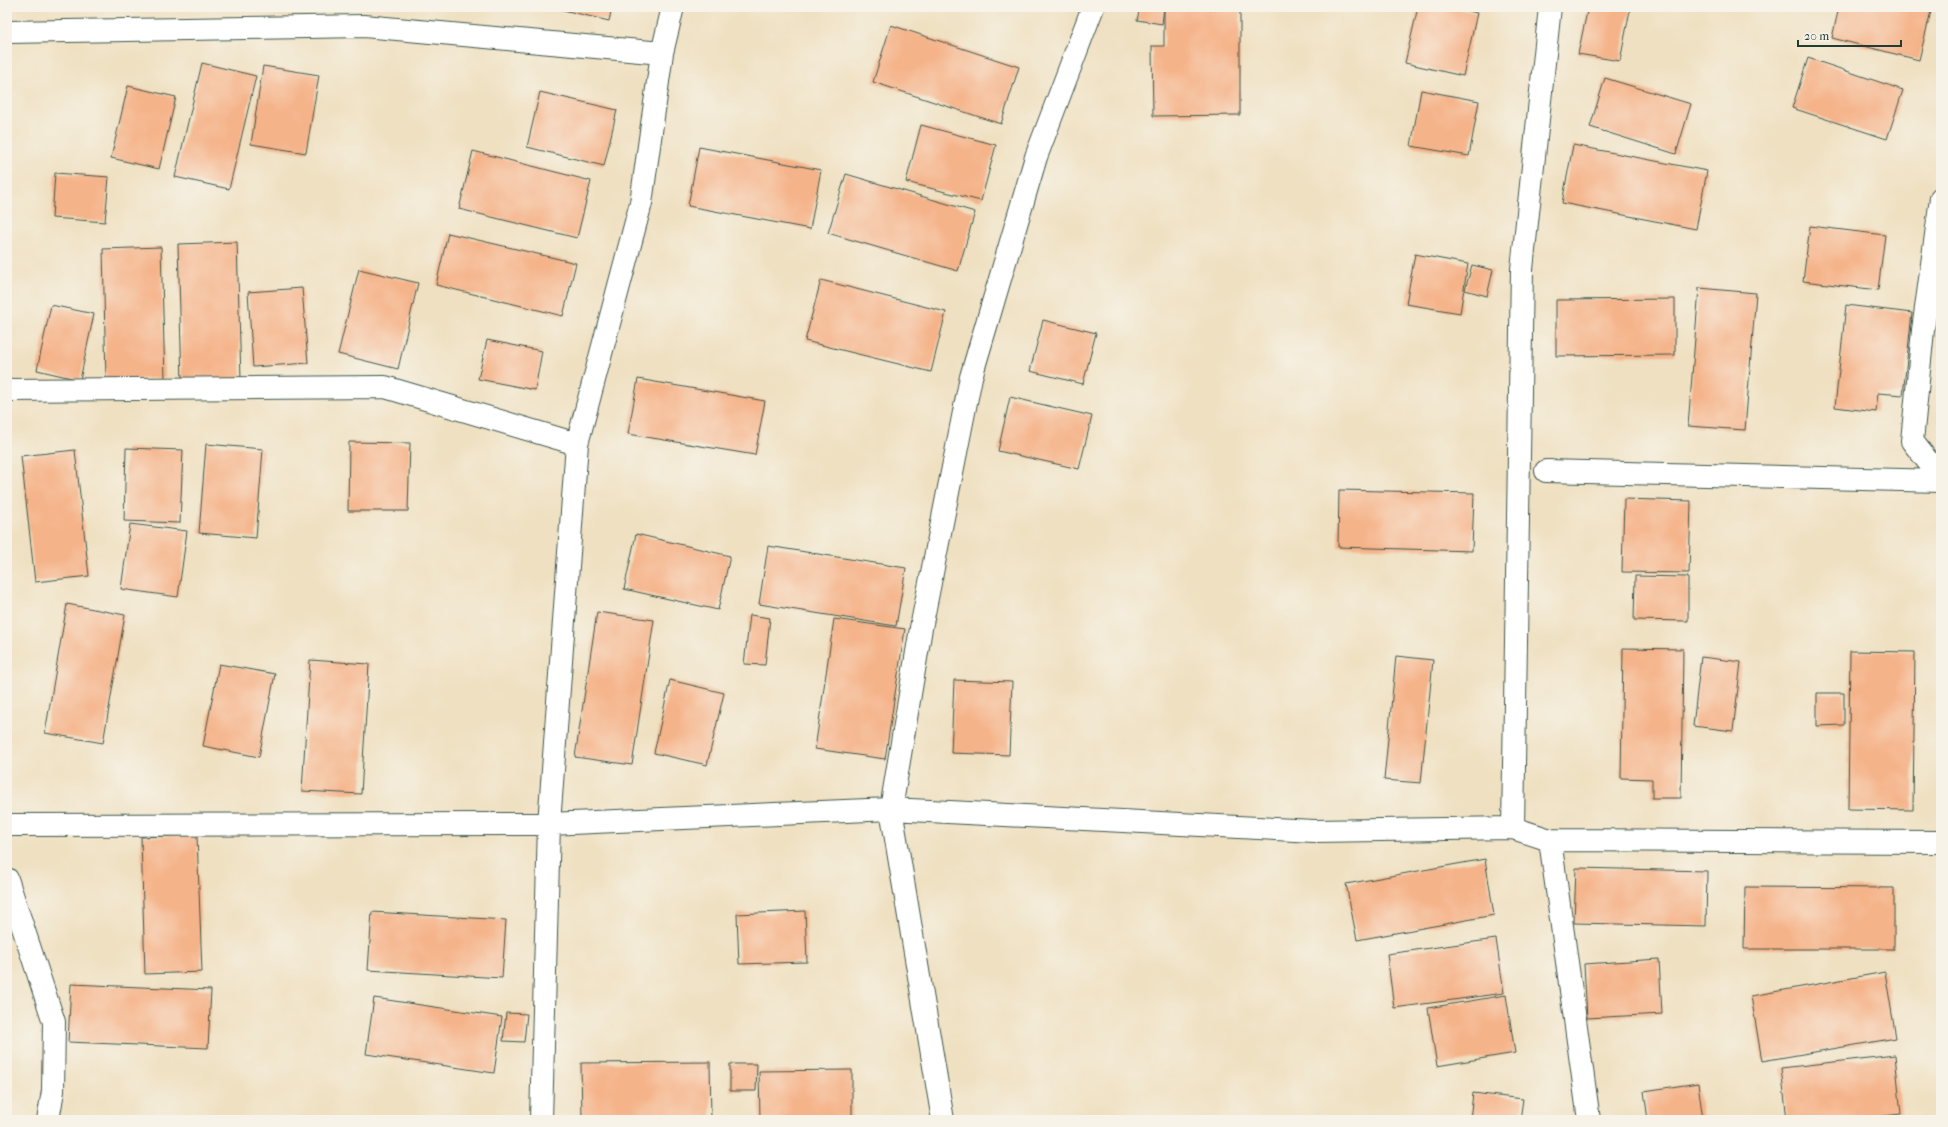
<svg xmlns="http://www.w3.org/2000/svg" width="1948" height="1127" viewBox="0 0 1948 1127" font-family="'IM FELL French Canon',serif">
  <style>
    .building { fill: #f5b389 }
    .lines { fill: none; stroke-linecap: round; stroke-linejoin: round }
    .minor-casing { stroke: #3e5549; stroke-width: 24 }
    .minor { stroke: #fff; stroke-width: 22 }
  </style>
  <rect width="100%" height="100%" fill="#f7f3e8"/>
  <filter id="ink" filterUnits="userSpaceOnUse"><feTurbulence type="fractalNoise" baseFrequency=".025" numOctaves="2"/><feDisplacementMap in="SourceGraphic" scale="8" xChannelSelector="R" yChannelSelector="G"/><feConvolveMatrix kernelMatrix="1 2 1 2 8 2 1 2 1" color-interpolation-filters="sRGB"/></filter>
  <filter id="wash" filterUnits="userSpaceOnUse"><feTurbulence type="fractalNoise" baseFrequency=".012" numOctaves="4" result="noise"/><feDisplacementMap in="SourceGraphic" scale="16" xChannelSelector="R" yChannelSelector="G"/><feGaussianBlur stdDeviation="0.9" result="paint"/><feColorMatrix in="noise" values="0 0 0 0 0 0 0 0 0 0 0 0 0 0 0 0 0 1.4 0 .05"/><feComposite in="paint" operator="in"/></filter>
  <g filter="url(#wash)">
    <rect width="100%" height="100%" fill="#efe0c1"/>
    <g id="blocks">
      <path class="building" d="M 551,7 L 612,7 L 609,21 Z
        M 1140,7 L 1164,7 L 1162,24 L 1137,20 Z
        M 1418,7 L 1451,7 L 1477,13 L 1463,76 L 1405,63 Z
        M 1588,7 L 1616,7 L 1630,10 L 1620,61 L 1578,54 Z
        M 1839,7 L 1932,7 L 1919,60 L 1832,38 Z
        M 1164,9 L 1240,9 L 1240,115 L 1153,116 L 1152,46 L 1164,46 Z
        M 891,25 L 1019,67 L 1001,124 L 873,82 Z
        M 1808,58 L 1903,90 L 1887,139 L 1792,108 Z
        M 202,63 L 256,76 L 229,189 L 175,177 Z
        M 263,66 L 319,75 L 306,153 L 251,144 Z
        M 1605,78 L 1691,104 L 1676,154 L 1590,127 Z
        M 128,86 L 176,97 L 159,169 L 111,158 Z
        M 1421,90 L 1479,101 L 1469,156 L 1411,146 Z
        M 540,92 L 617,110 L 604,166 L 527,147 Z
        M 921,125 L 996,145 L 981,201 L 906,182 Z
        M 1573,145 L 1707,171 L 1696,229 L 1562,203 Z
        M 699,147 L 821,170 L 810,229 L 688,206 Z
        M 473,151 L 591,181 L 577,238 L 459,209 Z
        M 55,173 L 109,177 L 105,222 L 52,218 Z
        M 846,174 L 975,212 L 958,271 L 828,233 Z
        M 1810,226 L 1885,235 L 1878,290 L 1803,281 Z
        M 448,233 L 576,263 L 563,316 L 436,285 Z
        M 237,242 L 241,380 L 182,382 L 178,244 Z
        M 161,247 L 165,378 L 106,380 L 103,249 Z
        M 1415,254 L 1468,264 L 1460,313 L 1406,304 Z
        M 1472,265 L 1493,270 L 1487,296 L 1465,290 Z
        M 359,269 L 418,283 L 398,369 L 338,354 Z
        M 821,280 L 946,312 L 931,372 L 805,341 Z
        M 302,288 L 308,363 L 253,367 L 248,292 Z
        M 1699,288 L 1756,293 L 1745,430 L 1688,426 Z
        M 1675,299 L 1675,355 L 1556,356 L 1556,300 Z
        M 51,305 L 94,314 L 80,380 L 37,370 Z
        M 1846,305 L 1912,313 L 1903,395 L 1878,393 L 1876,412 L 1835,407 Z
        M 1043,320 L 1096,333 L 1083,384 L 1030,371 Z
        M 487,340 L 542,351 L 535,390 L 478,379 Z
        M 638,379 L 765,401 L 755,455 L 628,434 Z
        M 1010,397 L 1092,416 L 1079,469 L 998,451 Z
        M 349,442 L 410,443 L 408,511 L 348,511 Z
        M 206,444 L 263,449 L 256,538 L 199,533 Z
        M 126,448 L 183,450 L 180,523 L 124,521 Z
        M 75,450 L 89,576 L 35,582 L 21,456 Z
        M 1339,490 L 1474,493 L 1472,551 L 1338,547 Z
        M 1624,499 L 1691,501 L 1689,573 L 1622,572 Z
        M 130,524 L 187,531 L 178,597 L 121,589 Z
        M 636,534 L 730,556 L 718,610 L 624,589 Z
        M 768,546 L 906,568 L 896,626 L 759,604 Z
        M 1635,576 L 1688,577 L 1688,621 L 1634,620 Z
        M 67,604 L 125,615 L 103,743 L 45,733 Z
        M 597,612 L 654,620 L 632,765 L 575,757 Z
        M 750,615 L 770,618 L 765,665 L 744,664 Z
        M 834,619 L 905,629 L 885,759 L 815,749 Z
        M 1623,648 L 1683,649 L 1681,798 L 1652,798 L 1652,779 L 1621,778 Z
        M 1850,651 L 1915,652 L 1913,810 L 1848,809 Z
        M 1396,656 L 1433,660 L 1421,783 L 1384,780 Z
        M 1701,657 L 1741,662 L 1733,731 L 1693,726 Z
        M 310,660 L 369,664 L 361,794 L 302,791 Z
        M 219,664 L 275,674 L 259,757 L 203,746 Z
        M 670,680 L 724,693 L 707,765 L 654,753 Z
        M 954,680 L 1012,682 L 1009,755 L 951,753 Z
        M 1817,693 L 1844,693 L 1844,725 L 1817,726 Z
        M 197,835 L 202,972 L 145,974 L 141,837 Z
        M 1485,859 L 1494,915 L 1357,940 L 1346,884 Z
        M 1576,868 L 1707,871 L 1706,926 L 1574,923 Z
        M 1745,887 L 1894,888 L 1894,949 L 1744,949 Z
        M 805,911 L 807,962 L 739,964 L 737,914 Z
        M 372,912 L 506,920 L 502,978 L 368,970 Z
        M 1496,939 L 1504,993 L 1394,1008 L 1387,954 Z
        M 1659,959 L 1662,1014 L 1587,1018 L 1584,964 Z
        M 1885,972 L 1896,1038 L 1762,1061 L 1751,996 Z
        M 71,984 L 211,990 L 208,1048 L 68,1042 Z
        M 1506,995 L 1515,1053 L 1437,1066 L 1428,1008 Z
        M 374,998 L 502,1017 L 494,1073 L 366,1054 Z
        M 506,1013 L 527,1014 L 524,1042 L 503,1041 Z
        M 1895,1055 L 1901,1114 L 1850,1120 L 1787,1120 L 1781,1068 Z
        M 710,1062 L 711,1120 L 582,1120 L 581,1063 Z
        M 730,1064 L 757,1064 L 756,1091 L 730,1091 Z
        M 852,1070 L 852,1119 L 760,1119 L 759,1071 Z
        M 1698,1083 L 1703,1120 L 1648,1120 L 1644,1091 Z
        M 1473,1093 L 1523,1099 L 1520,1120 L 1470,1120 Z"/>
    </g>
  </g>
  <g filter="url(#ink)">
    <use href="#blocks" fill-opacity="0" stroke="#3e5549" stroke-width="1"/>
    <g class="lines">
      <g class="minor-casing">
        <path id="minor" d="M 7,32 L 364,26 L 662,53
          M 1941,198 L 1923,330 L 1912,441 L 1941,478
          M 7,390 L 385,387 L 577,444
          M 1546,471 L 1941,481
          M 7,825 L 549,824 L 891,809 L 1314,831 L 1513,828 L 1550,840 L 1941,842
          M 1513,828 L 1522,269 L 1550,7
          M 1550,840 L 1589,1120
          M 7,879 L 54,1022 L 53,1091 L 48,1120
          M 541,1120 L 549,824 L 577,444 L 641,203 L 662,53 L 673,7
          M 943,1120 L 891,809 L 921,628 L 971,377 L 1036,157 L 1093,7"/>
      </g>
      <use href="#minor" class="minor"/>
    </g>
  </g>
  <rect width="1948" height="1127" fill="none" stroke="#f7f3e8" stroke-width="24"/>
  <path d="M1798 40v6h103v-6" fill="none" stroke="#1f3d34" stroke-width="2"/>
  <text x="1804" y="40" font-size="12" fill="#1f3d34" stroke="#f7f3e8" stroke-width="3" paint-order="stroke">20 m</text>
</svg>
